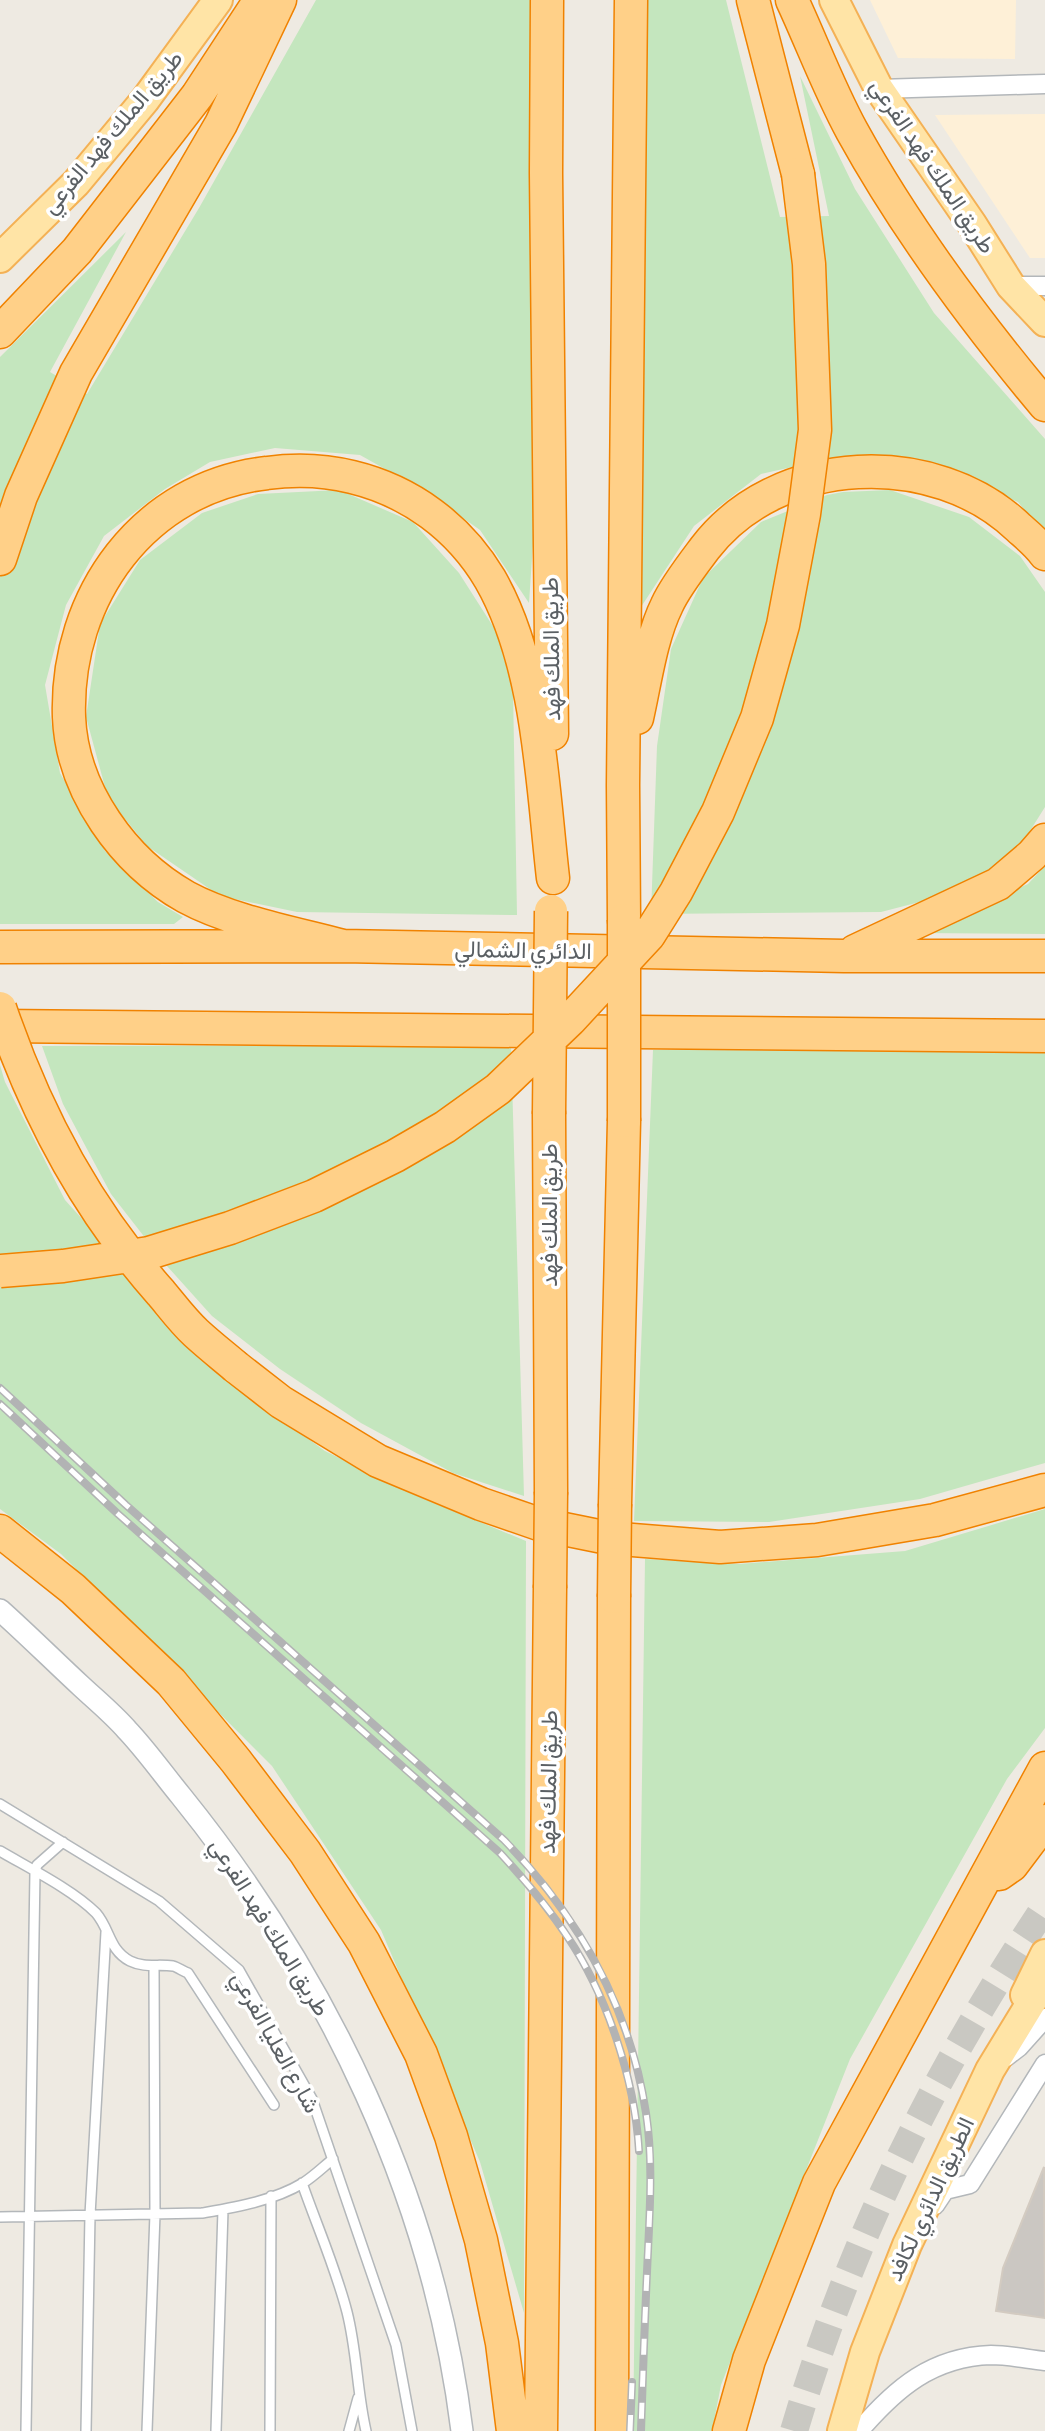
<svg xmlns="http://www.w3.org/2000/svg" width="1045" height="2431" viewBox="0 0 1045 2431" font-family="'Sofia Sans Condensed',Vazirmatn,sans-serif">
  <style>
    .commercial { fill: #fef0d7 }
    .green { fill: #c4e6be }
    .building { fill: #cbc7c2; stroke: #d3cbc1; stroke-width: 2 }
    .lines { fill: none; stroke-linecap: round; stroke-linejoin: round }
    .primary-tunnel { stroke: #c9c8c2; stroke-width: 28; stroke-dasharray: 28 14; stroke-linecap: butt }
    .service-casing { stroke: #b3b7ba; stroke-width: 12 }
    .minor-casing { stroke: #b3b7ba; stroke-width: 21 }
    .tertiary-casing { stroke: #b3b7ba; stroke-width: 24 }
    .primary-casing { stroke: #f4b155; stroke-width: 32 }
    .motorway-casing { stroke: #f08200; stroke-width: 35 }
    .service { stroke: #fff; stroke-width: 9 }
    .minor { stroke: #fff; stroke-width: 18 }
    .tertiary { stroke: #fff; stroke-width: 21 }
    .primary { stroke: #ffe4a6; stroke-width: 28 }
    .motorway { stroke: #ffd088; stroke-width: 32 }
    .rail-casing { stroke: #b2b3b4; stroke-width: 8 }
    .rail { stroke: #fff; stroke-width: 5; stroke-dasharray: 16; stroke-linecap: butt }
    .motorway-bridge-casing { stroke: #f08200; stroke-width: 35; stroke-linecap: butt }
    .motorway-bridge { stroke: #ffd088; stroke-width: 32 }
    .labels { text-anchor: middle; stroke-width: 7; stroke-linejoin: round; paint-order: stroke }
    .street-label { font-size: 23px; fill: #5b6064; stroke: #fff }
  </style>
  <rect width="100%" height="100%" fill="#eeeae2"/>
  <path class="commercial" d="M 870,0 L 1016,0 L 1015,59 L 898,58 Z
    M 1045,114 L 1045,258 L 1030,258 L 935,115 Z"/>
  <path class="green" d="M 316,0 L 531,0 L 533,543 L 529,603 L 480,530 L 426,492 L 360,455 L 275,448 L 210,462 L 165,489 L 104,536 L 66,605 L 45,685 L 60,773 L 105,851 L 158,902 L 183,917 L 174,924 L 0,924 L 0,357 L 126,232 L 50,372 L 87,394 L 199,208 Z
    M 641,0 L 726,0 L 780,217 L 829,216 L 800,76 L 855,189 L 934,313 L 1045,439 L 1045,535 L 1018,502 L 923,464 L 837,457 L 761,474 L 694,526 L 641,607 Z
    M 339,490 L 413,522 L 459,573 L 496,631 L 513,690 L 517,915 L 297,912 L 220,896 L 147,846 L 108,798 L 86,717 L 100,624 L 140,560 L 202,513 L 258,494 Z
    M 890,490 L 969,517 L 1020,556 L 1045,592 L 1045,807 L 1023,842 L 966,890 L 881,912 L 651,914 L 657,746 L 671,649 L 703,578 L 761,522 L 827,495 L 843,492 Z
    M 1045,866 L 1045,934 L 917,933 L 1028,884 Z
    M 511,1045 L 524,1496 L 453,1473 L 361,1423 L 280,1369 L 212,1316 L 167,1266 L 111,1194 L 63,1104 L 42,1046 Z
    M 653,1050 L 1045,1051 L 1045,1463 L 920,1499 L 769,1522 L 634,1521 Z
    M 0,1065 L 5,1082 L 65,1200 L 229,1381 L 325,1451 L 417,1496 L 526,1541 L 524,2313 L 480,2162 L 381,1930 L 272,1766 L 61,1554 L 0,1509 Z
    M 1045,1509 L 1045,1728 L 1007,1779 L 850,2059 L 721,2385 L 712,2431 L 633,2431 L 645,1559 L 739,1564 L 905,1551 Z"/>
  <path class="building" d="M 1044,2167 L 1045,2318 L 996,2311 L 1003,2268 Z"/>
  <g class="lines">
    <path class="primary-tunnel" d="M 794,2431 C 850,2241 935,2071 1045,1907"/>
    <g class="service-casing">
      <path id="service" d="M 0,1804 L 159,1901 L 239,1970 L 312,2099 L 396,2345 L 412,2431
        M 0,1851 C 29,1868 73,1890 96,1913 C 110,1929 109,1950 130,1961 C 144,1968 158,1964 173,1966 C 177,1967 183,1971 188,1973 L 274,2105
        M 302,2183 C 317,2226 336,2269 347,2312 C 357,2351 357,2392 366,2431
        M 0,2217 L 202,2213 C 236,2207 273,2201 303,2183 C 314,2176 323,2167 333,2159
        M 26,2431 L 35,1872 L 37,1865 L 63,1842
        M 86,2431 L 90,2215 L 106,1932
        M 147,2431 L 155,2214 L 154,1967
        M 216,2431 L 223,2210
        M 270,2431 L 271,2196
        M 349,2431 L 358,2398"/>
    </g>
    <g class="minor-casing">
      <path id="minor" d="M 879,89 L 1045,84
        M 1011,286 L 1045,286
        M 1006,2057 L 1019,2047 L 1045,2018
        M 935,2205 L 945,2190 L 970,2184 L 1045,2064
        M 859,2431 C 896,2388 932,2357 991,2355 C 1008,2355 1027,2359 1045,2361"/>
    </g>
    <g class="tertiary-casing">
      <path id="tertiary" d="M 0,1610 C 28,1635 54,1661 81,1686 C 96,1700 113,1714 127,1730 C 146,1750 163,1774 181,1796 C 328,1978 433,2197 462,2431"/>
    </g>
    <g class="primary-casing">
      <path id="primary" d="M 834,0 L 879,89 L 972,224 L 1011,286 L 1045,322
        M 0,258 L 76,183 L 145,100 L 218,0
        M 1025,1995 L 1045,1954
        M 842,2431 L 865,2352 L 907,2245 L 990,2070 L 1045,1980"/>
    </g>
    <g class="motorway-casing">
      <path id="motorway" d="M 547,0 L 546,173 L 552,734
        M 753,0 L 798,174
        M 792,0 C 812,43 829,89 852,131 C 906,229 973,319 1045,405
        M 0,332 L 77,251 L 197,96 L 260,0
        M 0,559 L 21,496 L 76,373 L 221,124 L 280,0
        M 637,718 C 645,683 651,637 667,605 C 675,587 693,564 705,548 C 778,453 935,447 1019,528 C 1028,536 1038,544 1045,554
        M 624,920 L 623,785 L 631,0
        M 343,946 C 294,933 230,921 186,897 C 124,862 72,791 69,717 C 65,596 144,487 267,473 C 296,469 324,470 352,477 C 410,491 459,527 490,579 C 539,664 542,783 553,878
        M 0,947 L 343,946 L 844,956 L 1045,956
        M 855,951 L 998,884 L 1032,855 L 1045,840
        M 0,1026 L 1045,1036
        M 549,1114 L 551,1492
        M 236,1367 L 281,1402 L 378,1461 L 481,1504 L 539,1524 L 608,1538 L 720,1547 L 817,1540 L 935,1520 L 1045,1490
        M 615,1504 L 624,1121
        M 0,1531 L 73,1589 L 171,1682 L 236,1761 L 305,1852 L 364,1943 L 421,2054 L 451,2136 L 481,2240 L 502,2343 L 513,2431
        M 999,1874 L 1012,1865 L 1045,1821
        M 541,2431 L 550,1588
        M 612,2431 L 614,1597
        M 729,2431 L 749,2360 L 819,2183 L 1045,1768"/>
    </g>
    <use href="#service" class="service"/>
    <use href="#minor" class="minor"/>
    <use href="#tertiary" class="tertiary"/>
    <use href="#primary" class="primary"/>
    <use href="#motorway" class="motorway"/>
    <g class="rail-casing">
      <path id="rail" d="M 0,1388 L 126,1505 L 504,1840 C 579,1917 630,2007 646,2113 C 653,2158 650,2206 648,2251 C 645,2311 643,2371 641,2431
        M 0,1404 L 118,1514 L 500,1853 C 524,1879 547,1906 567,1936 C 607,1995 635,2080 639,2151
        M 630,2431 L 632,2382"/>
    </g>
    <use href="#rail" class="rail"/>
    <g class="motorway-bridge-casing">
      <path id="motorway-bridge" d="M 624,920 L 624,1121
        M 0,1008 C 35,1112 88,1211 161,1293 C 172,1306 183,1321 196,1333 C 209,1345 223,1356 236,1367
        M 549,1114 L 551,911
        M 0,1271 L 63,1266 L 149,1253 L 230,1228 L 314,1196 L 395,1156 L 445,1127 L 498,1089 L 570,1020 L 649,935 L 676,892 L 718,812 L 757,718 L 783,625 L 804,514 L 815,430 L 809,264 L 798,174
        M 550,1588 L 551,1492
        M 614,1597 L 615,1504"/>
    </g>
    <use href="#motorway-bridge" class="motorway-bridge"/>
  </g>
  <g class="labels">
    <g class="street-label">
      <text transform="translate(112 132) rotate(-50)" y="8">طريق الملك فهد الفرعي</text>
      <text transform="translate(933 166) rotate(56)" y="8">طريق الملك فهد الفرعي</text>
      <text transform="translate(551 649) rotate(-91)" y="8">طريق الملك فهد</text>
      <text transform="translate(523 950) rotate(1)" y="8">الدائري الشمالي</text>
      <text transform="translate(549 1215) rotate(-90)" y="8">طريق الملك فهد</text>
      <text transform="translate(548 1782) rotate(-89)" y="8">طريق الملك فهد</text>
      <text transform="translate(270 1927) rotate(58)" y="8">طريق الملك فهد الفرعي</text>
      <text transform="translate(276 2042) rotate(61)" y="8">شارع العليا الفرعي</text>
      <text transform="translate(930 2199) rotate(-65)" y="8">الطريق الدائري لكافد</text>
    </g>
  </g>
</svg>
